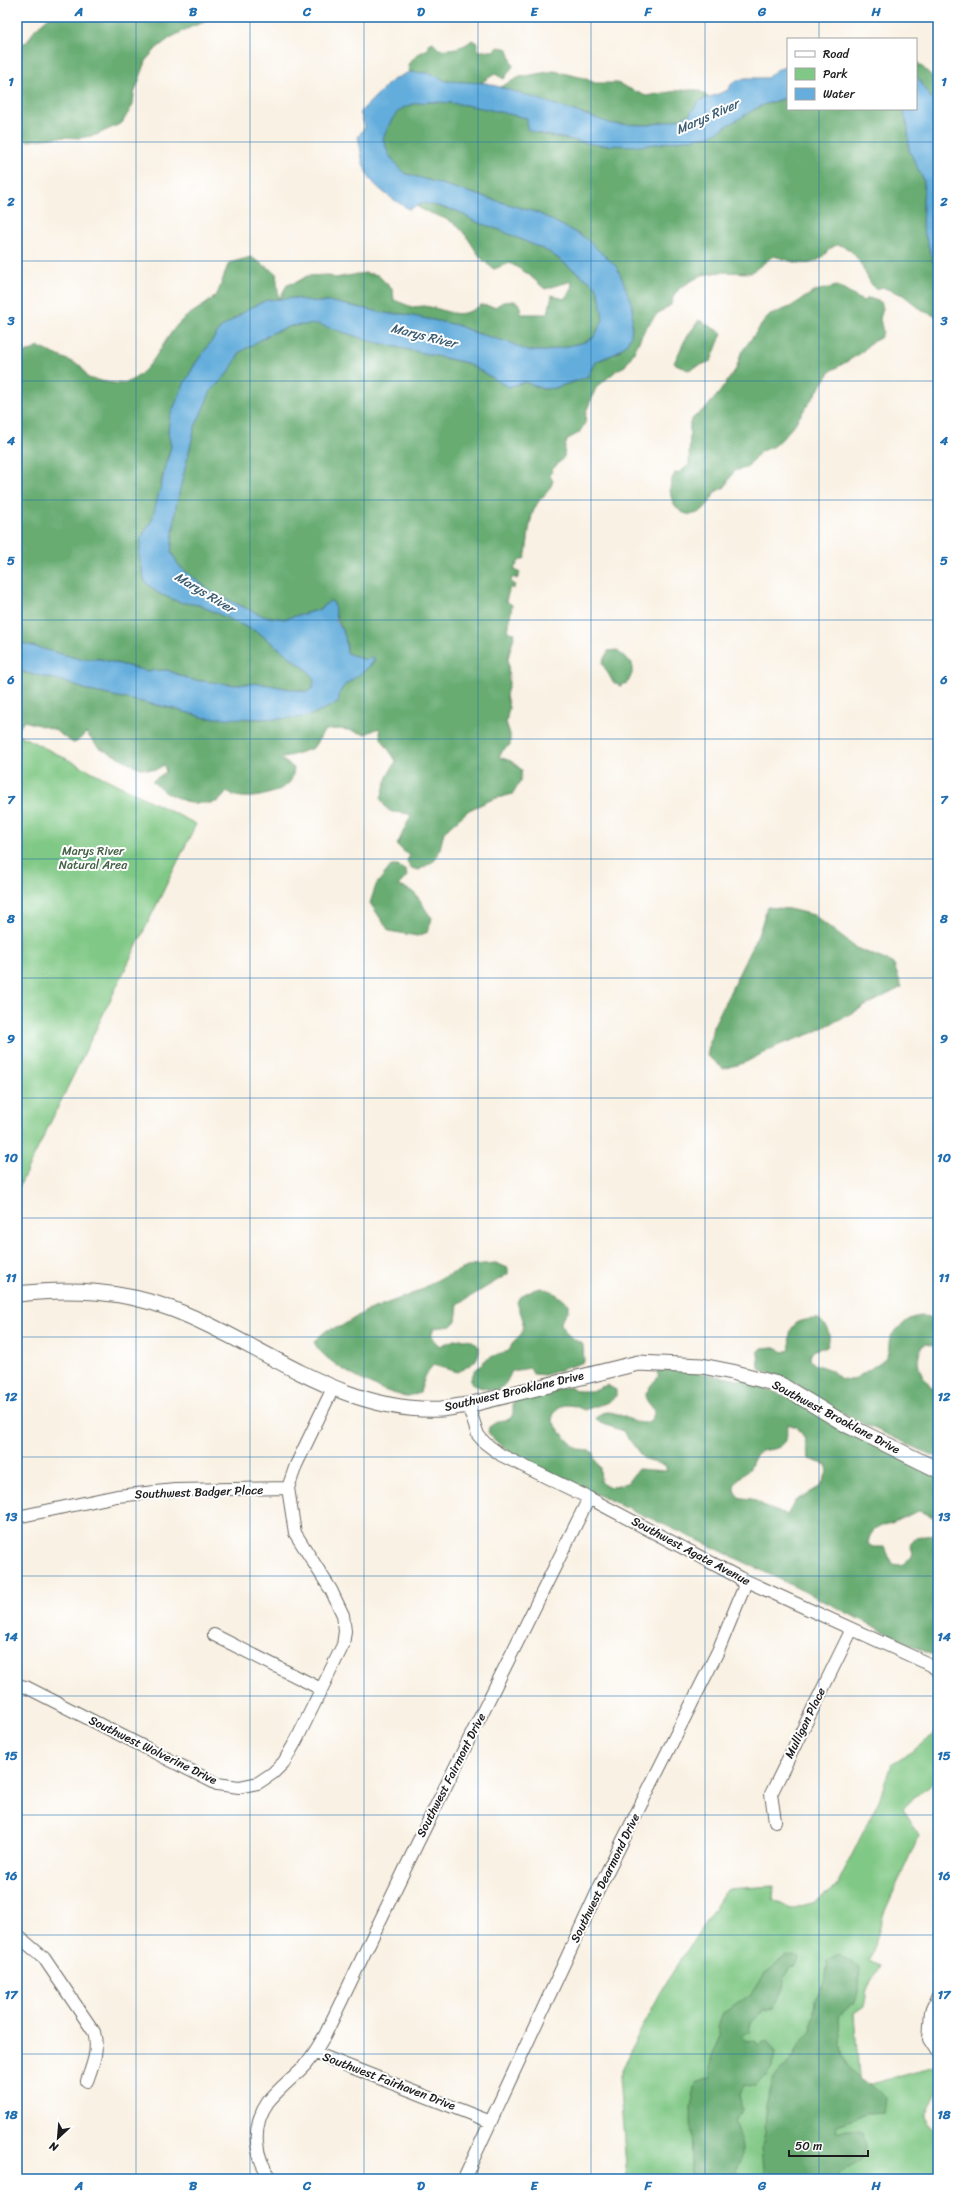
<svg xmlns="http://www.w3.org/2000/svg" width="955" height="2196" viewBox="0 0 955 2196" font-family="Sriracha,sans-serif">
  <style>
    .green { fill: #80c885; stroke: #4e7250 }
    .forest { fill: #68ac72; stroke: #426447; fill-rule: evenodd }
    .water { fill: #64addc; stroke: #40647c }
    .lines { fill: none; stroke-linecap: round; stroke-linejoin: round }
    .minor-casing { stroke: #696762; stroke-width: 14 }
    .tertiary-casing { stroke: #696762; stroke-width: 17 }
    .minor { stroke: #fff; stroke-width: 12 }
    .tertiary { stroke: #fff; stroke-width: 15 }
    .grid { fill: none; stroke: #1f6fb2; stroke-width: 1; stroke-opacity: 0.55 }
    .labels { text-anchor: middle; stroke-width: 4; stroke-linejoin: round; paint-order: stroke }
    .park-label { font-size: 12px; fill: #446146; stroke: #fff }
    .street-label { font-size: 12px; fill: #1c1c1c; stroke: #fff }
    .water-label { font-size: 13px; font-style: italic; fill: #3c5d72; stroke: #fff }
    .neatline { fill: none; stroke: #1f6fb2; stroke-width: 1.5 }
    .grid-label { font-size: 13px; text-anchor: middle; font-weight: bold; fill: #1f6fb2 }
  </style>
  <rect width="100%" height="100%" fill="#fff"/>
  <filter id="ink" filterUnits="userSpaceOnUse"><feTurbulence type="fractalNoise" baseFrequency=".025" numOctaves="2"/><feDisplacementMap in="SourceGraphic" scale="8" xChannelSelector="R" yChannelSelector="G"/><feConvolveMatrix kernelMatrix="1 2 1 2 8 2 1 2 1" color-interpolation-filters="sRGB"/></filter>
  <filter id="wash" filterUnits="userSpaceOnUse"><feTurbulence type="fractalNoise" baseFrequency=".012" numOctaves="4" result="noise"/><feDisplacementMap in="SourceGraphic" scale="16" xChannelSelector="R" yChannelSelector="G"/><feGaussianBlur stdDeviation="0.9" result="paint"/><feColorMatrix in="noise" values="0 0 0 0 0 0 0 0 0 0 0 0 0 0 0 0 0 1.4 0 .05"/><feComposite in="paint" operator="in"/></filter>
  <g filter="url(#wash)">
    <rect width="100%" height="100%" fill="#f9f1e3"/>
    <path class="green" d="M 17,734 L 196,824 L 17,1191 Z
      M 938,1730 L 938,1778 L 903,1808 L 919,1835 L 884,1913 L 870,1961 L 879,1966 L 867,1989 L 864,2007 L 854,2014 L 860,2087 L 935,2067 L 938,2071 L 938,2089 L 926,2116 L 928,2126 L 938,2131 L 938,2179 L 627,2179 L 619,2078 L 632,2047 L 665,1984 L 727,1889 L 774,1886 L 773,1900 L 791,1909 L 814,1902 L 836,1887 L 879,1800 L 891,1764 L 919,1747 Z"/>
    <path class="forest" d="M 49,17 L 209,17 L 203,23 L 193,26 L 170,38 L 157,48 L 147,59 L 134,94 L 133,105 L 122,123 L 96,135 L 80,138 L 59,137 L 29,141 L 17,139 L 17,45 L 27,42 L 35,29 Z
      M 472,40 L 477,43 L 478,51 L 493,51 L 499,47 L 508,49 L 513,66 L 504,79 L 495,74 L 480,83 L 446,81 L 429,73 L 409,72 L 408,64 L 418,54 L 428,49 L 428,44 L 433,42 L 438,49 C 450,50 464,48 472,40 Z
      M 916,61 L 933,77 L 938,78 L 938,108 L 916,75 Z
      M 554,71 L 584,78 L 595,83 L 617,83 L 646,96 L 682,90 L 698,90 L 708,97 L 698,102 L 689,115 L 675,120 L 649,125 L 613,124 L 500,87 L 520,77 Z
      M 788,97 L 788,109 L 903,109 L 908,128 L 909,150 L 924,181 L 922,226 L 934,263 L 938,267 L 938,317 L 923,311 L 903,295 L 882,287 L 875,289 C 863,275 859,247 837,245 C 829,248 827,253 821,258 C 806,270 788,259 773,256 L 751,273 L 720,272 L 702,275 L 681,287 L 674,295 L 671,305 L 657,314 L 645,329 L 634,352 L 625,366 L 617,370 L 596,388 L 586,412 L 585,423 L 579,433 L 568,439 L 565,446 L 564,457 L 552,470 L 550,476 L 553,481 C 548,495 543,494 537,504 C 528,517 529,543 525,558 L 519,561 L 514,569 L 520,573 L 517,579 L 512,577 L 511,583 L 515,585 L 513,589 L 510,587 L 506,601 L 512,605 L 508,632 L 515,633 L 508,658 L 509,684 L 506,695 L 509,708 L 506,722 L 510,734 L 510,745 L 503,750 L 499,757 L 511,761 L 522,770 L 520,782 L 513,794 L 493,799 L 469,810 L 444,832 L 440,849 L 434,861 L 419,870 L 410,868 L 407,861 L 409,856 L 397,845 L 411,815 C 396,809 390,819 381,799 L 387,777 L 396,761 L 381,738 L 379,728 L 365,734 L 343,729 L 325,730 L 313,748 L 281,759 L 294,768 C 293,773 293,779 289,783 C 277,795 242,803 227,792 L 219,801 L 212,803 L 189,803 L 166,793 L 152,781 L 166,772 L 164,765 L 155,770 L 140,768 L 98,747 L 86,733 L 77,742 L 73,743 L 53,729 L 24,721 L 17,731 L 17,668 L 26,673 L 59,680 L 90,691 L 171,708 L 206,718 L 277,719 L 306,717 L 338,703 C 339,699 339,694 341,690 C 348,678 366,674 375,660 L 365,660 L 347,653 C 348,636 336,617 330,601 L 318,610 L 284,619 L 263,616 L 213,593 L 180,567 L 171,552 L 176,506 L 195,427 L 211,391 L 229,372 L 240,352 L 272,333 L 291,326 L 317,323 L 374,342 L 467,363 L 508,387 L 525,382 L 543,389 L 555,388 L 587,377 L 595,362 C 616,354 631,349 632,324 L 584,237 L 538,213 L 404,173 L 389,155 L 383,138 C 387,128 393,113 403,108 C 433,92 495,112 528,118 L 536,133 L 597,145 L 656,144 L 710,136 L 760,106 Z
      M 424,203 L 457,211 L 474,221 L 500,230 L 549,252 L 596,286 L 600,298 L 603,320 L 594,337 L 585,342 L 546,351 L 527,351 L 511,343 L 476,333 L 457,325 L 403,314 L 390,314 L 332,302 L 317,302 L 293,298 L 267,300 L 250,308 L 221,328 L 195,364 L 184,384 L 170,416 L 168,432 L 171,446 L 163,472 L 159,497 L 152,521 L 142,536 L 139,556 L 145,582 L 158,593 L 179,602 L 199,605 L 259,633 L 307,670 L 314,679 L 313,688 L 307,692 L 258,683 L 236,685 L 192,680 L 167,670 L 147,671 L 100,659 L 80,659 L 17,642 L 17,350 L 25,353 L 39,347 L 81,366 L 88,378 C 98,380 117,386 127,382 C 151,374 162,342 178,324 C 189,312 207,306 217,294 C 220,289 225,271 229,263 L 251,257 L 276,273 L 279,299 L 287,285 L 297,282 L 307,276 L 327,275 L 335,278 L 365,273 L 378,275 L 393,290 L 394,300 C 400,302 406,305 412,307 C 416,307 420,306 424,306 C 449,309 456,322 481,305 L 495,307 L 503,302 L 514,301 L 520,304 L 521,314 L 548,314 L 552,295 L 564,299 L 571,290 L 572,281 L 545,289 L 528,274 L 510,263 L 494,269 C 474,256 474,242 458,227 C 447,216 429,215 416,206 Z
      M 837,286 L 863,301 L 869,298 L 881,302 L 883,308 L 880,319 L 883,332 L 880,338 L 870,343 L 861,353 L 831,371 L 794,425 L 782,439 L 772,447 L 761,451 L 746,468 L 734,471 L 725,487 L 715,492 C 694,539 657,502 675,473 L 680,472 L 689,465 L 690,423 L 693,418 L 707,407 L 719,393 L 736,369 L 741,353 L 768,316 L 790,307 L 815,291 Z
      M 699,320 L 722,333 L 711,361 L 688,370 L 674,363 L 685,340 Z
      M 616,650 L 632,663 L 632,674 L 627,683 L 620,686 L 613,682 L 602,663 L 608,651 Z
      M 391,866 L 398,866 L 406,871 L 407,876 L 398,886 C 421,891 419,903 432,918 L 428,932 L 417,936 L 389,931 L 370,903 L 376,885 Z
      M 767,907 L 789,909 L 814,915 L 856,948 L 893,963 L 902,987 L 813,1033 L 779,1045 L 746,1062 L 724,1069 L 707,1056 L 713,1027 L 760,930 Z
      M 496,1263 L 508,1268 L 508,1274 L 458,1304 L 456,1322 L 452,1326 L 434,1328 C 429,1337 433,1340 440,1346 C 453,1340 468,1333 479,1347 C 480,1362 469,1366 457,1372 L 433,1365 L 426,1374 L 420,1392 C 417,1393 412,1395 409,1396 C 388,1397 319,1362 314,1341 L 327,1330 L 340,1327 L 366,1311 L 417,1292 L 439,1279 L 472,1265 Z
      M 542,1288 L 552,1291 L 569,1304 L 569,1310 L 562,1319 L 561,1324 L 568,1335 L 583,1345 L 584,1362 L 545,1375 L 533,1374 L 530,1368 L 512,1371 C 506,1383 503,1393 487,1389 C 480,1387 476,1387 470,1382 C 475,1364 490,1355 509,1351 L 513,1342 L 522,1333 L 523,1320 L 517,1302 C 523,1292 531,1290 542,1288 Z
      M 923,1316 L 929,1317 L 938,1322 L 938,1348 L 927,1344 L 922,1346 C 914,1366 920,1372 932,1388 L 938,1388 L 938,1458 L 832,1409 L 795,1383 L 759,1369 L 758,1352 L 762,1348 L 773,1347 L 784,1352 L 790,1350 C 787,1325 795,1319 819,1319 C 828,1327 832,1336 827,1347 C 817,1349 811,1349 810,1359 L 814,1364 L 831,1370 L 841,1379 L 853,1380 L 885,1359 C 890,1352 888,1346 890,1338 C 890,1335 907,1320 910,1319 C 914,1317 919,1316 923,1316 Z
      M 677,1369 L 746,1381 L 785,1396 L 938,1475 L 938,1519 L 919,1511 C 912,1513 906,1517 899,1520 C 886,1526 870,1525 868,1544 L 873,1547 L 885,1547 L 892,1564 L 901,1565 L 911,1559 L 913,1554 C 905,1536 926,1533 938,1535 L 938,1658 C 859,1619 781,1579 702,1542 C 670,1528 638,1512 605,1498 C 572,1483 509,1462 488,1432 L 489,1427 L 498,1421 L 510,1419 L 513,1414 L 513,1402 L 517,1398 L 568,1387 L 579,1391 L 591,1391 L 607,1385 L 616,1390 L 616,1396 L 606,1403 L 584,1410 C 570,1403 556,1401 552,1420 C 556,1427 572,1446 578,1449 C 584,1452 588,1449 594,1453 L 594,1458 L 600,1468 L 601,1482 L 610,1487 L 627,1483 L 638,1469 L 667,1471 L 665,1465 L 648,1461 L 643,1458 L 623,1431 L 600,1423 L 596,1418 C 612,1396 646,1444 655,1411 L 647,1401 L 645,1396 L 651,1385 L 659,1376 L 656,1371 ZM 787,1424 L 797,1427 L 804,1437 L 809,1459 L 826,1465 L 828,1470 L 821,1486 L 795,1501 L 787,1515 C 775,1512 765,1506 754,1500 C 748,1497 741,1500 737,1495 C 727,1483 745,1476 750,1468 C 752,1464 754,1458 757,1454 C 764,1447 777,1453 785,1442 C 788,1438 786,1430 787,1424 Z
      M 839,1954 L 860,1968 L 859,1987 L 855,2003 L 839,2016 C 840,2032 839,2055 849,2068 C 859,2080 874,2086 885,2099 L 883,2113 L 866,2114 L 836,2124 L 837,2132 L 847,2129 L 863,2132 L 866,2146 L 860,2161 L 846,2168 L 835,2179 L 762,2179 L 764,2171 L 762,2146 L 765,2132 L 766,2106 L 769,2095 L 774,2078 L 790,2061 L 799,2044 L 812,2030 L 815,2000 L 824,1982 L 827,1960 Z
      M 795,1955 L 799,1957 L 795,1967 L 790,1968 L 784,1978 L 785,1983 L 777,2003 L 773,2008 L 763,2010 L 751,2022 L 749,2031 L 741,2036 L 746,2042 L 756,2041 L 757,2045 L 767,2041 L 776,2051 C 775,2067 767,2076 756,2086 L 744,2085 L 740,2095 L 743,2111 L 734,2122 C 738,2133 743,2142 742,2154 C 741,2167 735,2162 739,2179 L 692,2179 L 691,2107 L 696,2083 L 711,2078 L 711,2058 L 721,2035 L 718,2028 L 723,2012 L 751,1994 L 764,1974 L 787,1956 Z"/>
    <path class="water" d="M 788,66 L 788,97 L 760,106 L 710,136 L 656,144 L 640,146 L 597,145 L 536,133 L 527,129 L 527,118 C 495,112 432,92 403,108 C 393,113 387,129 383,139 L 389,155 L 404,173 L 538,213 L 584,237 L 616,266 L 624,283 L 633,308 L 631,335 L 626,345 L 614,354 L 595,362 L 587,377 L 555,388 L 543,389 L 525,382 L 508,387 L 467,363 L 374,342 L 317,324 L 291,326 L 272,333 L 240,352 L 229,372 L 211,391 L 195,427 L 176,506 L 171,552 L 180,567 L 213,593 L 263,616 L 284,619 L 318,610 L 330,601 L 334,603 L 336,619 L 345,636 L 347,653 L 365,660 L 372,657 L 375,659 C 366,674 348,679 341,690 C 339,694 339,699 338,703 L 306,717 L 277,719 L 206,718 L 171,708 L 90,691 L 59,680 L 26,673 L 17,668 L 17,642 L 80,659 L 100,659 L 147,671 L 167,670 L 192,680 L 236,685 L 258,683 L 307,692 L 313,688 L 314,679 L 307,670 L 259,633 L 199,605 L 179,602 L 158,593 L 145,582 L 139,556 L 142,536 L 152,520 L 171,446 L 168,432 L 170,416 L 184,384 L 195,364 L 221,328 L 250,308 L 267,300 L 293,298 L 317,302 L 332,302 L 390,314 L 403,314 L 457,325 L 476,333 L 511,343 L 527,351 L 546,351 L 585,342 L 594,337 L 603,320 L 600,298 L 596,286 L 549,252 L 500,230 L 474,221 L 457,211 L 424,203 L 409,209 C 394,200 373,188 366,171 C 361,161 361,148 358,137 L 365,127 L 360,112 L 391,81 L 409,72 L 429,73 L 446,81 L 486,83 L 526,95 L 613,124 L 649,125 L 675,120 L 689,115 L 698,102 L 728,90 L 733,82 L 745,78 L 767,78 L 776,70 Z
      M 916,75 L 938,108 L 938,267 L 934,263 L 922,226 L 924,181 L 909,150 L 908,128 L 903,109 L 916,109 Z"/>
  </g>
  <g filter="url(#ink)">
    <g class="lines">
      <g class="minor-casing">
        <path id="minor" d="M 468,1405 L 478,1435 L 485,1443 L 501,1455 L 589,1498 L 740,1578 L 931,1665 L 938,1671
          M 17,1517 L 117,1496 L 175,1490 L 288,1488
          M 214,1635 L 321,1689
          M 17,1685 L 26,1687 L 217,1784 L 239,1787 L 258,1783 L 273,1773 L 284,1762 L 297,1739 L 343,1645 L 345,1631 L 343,1615 L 331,1590 L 295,1533 L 288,1488 L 296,1465 L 333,1388
          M 775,1821 L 771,1794 L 852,1629
          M 17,1935 L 44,1958 L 94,2032 C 99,2050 93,2064 87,2081
          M 938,1996 L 931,2011 L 929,2039 L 938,2053
          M 315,2053 L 491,2122
          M 272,2179 C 254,2158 251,2126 268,2102 C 279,2088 293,2078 305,2065 C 313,2056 319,2045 325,2035 L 418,1842 L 589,1498
          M 464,2179 L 601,1884 L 718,1651 L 743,1590 L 744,1586 L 740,1578"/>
      </g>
      <g class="tertiary-casing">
        <path id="tertiary" d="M 17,1294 C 70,1288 121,1290 172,1309 C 260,1342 341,1414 441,1409 C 450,1408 459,1406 468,1405 L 638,1363 L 702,1366 L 732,1372 L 781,1385 L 847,1425 L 938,1470"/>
      </g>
      <use href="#minor" class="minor"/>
      <use href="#tertiary" class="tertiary"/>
    </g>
  </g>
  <path class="grid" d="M 136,17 L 136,2179M 250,17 L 250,2179M 364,17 L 364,2179M 478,17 L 478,2179M 591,17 L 591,2179M 705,17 L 705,2179M 819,17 L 819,39M 819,109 L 819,2179M 17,142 L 938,142M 17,261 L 938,261M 17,381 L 938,381M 17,500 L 938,500M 17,620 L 938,620M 17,739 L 938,739M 17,859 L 938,859M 17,978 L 938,978M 17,1098 L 938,1098M 17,1218 L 938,1218M 17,1337 L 938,1337M 17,1457 L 938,1457M 17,1576 L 938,1576M 17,1696 L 938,1696M 17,1815 L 938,1815M 17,1935 L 938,1935M 17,2054 L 938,2054"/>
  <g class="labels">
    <g class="park-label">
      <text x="93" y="855">Marys River<tspan x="93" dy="14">Natural Area</tspan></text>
    </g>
    <g class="street-label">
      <text transform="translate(514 1391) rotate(-13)" y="4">Southwest Brooklane Drive</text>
      <text transform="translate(836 1417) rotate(28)" y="4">Southwest Brooklane Drive</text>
      <text transform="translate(199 1492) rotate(-2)" y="4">Southwest Badger Place</text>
      <text transform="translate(691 1551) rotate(28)" y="4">Southwest Agate Avenue</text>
      <text transform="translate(805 1723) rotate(-64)" y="4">Mulligan Place</text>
      <text transform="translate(153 1750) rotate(26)" y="4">Southwest Wolverine Drive</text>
      <text transform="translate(451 1775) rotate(-63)" y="4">Southwest Fairmont Drive</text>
      <text transform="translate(605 1878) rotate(-64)" y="4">Southwest Dearmond Drive</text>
      <text transform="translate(389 2081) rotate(21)" y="4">Southwest Fairhaven Drive</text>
    </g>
    <g class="water-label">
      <text transform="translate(707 116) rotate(-24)" y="5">Marys River</text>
      <text transform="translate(424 335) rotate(14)" y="5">Marys River</text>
      <text transform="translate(205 592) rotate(31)" y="5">Marys River</text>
    </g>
  </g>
  <rect width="955" height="2196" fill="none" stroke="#fff" stroke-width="44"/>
  <rect x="787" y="38" width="130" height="72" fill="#ffffff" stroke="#a4a4a4"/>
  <rect x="795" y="51" width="20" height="6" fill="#ffffff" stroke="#a4a4a4"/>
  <text x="823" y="58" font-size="12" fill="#1c1c1c">Road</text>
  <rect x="795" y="68" width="20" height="12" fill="#80c885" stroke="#a4a4a4"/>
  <text x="823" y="78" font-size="12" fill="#1c1c1c">Park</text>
  <rect x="795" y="88" width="20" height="12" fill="#64addc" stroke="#a4a4a4"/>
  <text x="823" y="98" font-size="12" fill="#1c1c1c">Water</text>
  <g transform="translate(58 2138) rotate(206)" stroke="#ffffff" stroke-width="3" paint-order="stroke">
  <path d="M0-3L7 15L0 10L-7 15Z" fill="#1c1c1c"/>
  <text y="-6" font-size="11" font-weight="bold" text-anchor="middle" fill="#1c1c1c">N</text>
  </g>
  <path d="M789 2150v6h79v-6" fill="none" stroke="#1c1c1c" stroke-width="2"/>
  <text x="795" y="2150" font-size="12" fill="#1c1c1c" stroke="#ffffff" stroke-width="3" paint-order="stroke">50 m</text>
  <rect x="22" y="22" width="911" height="2152" class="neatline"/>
  <g class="grid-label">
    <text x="79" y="16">A</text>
    <text x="193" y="16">B</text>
    <text x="307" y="16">C</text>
    <text x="421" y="16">D</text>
    <text x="534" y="16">E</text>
    <text x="648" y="16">F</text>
    <text x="762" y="16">G</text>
    <text x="876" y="16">H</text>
    <text x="11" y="86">1</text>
    <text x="944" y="86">1</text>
    <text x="11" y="206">2</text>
    <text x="944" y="206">2</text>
    <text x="11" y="325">3</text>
    <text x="944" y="325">3</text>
    <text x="11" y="445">4</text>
    <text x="944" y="445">4</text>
    <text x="11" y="565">5</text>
    <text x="944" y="565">5</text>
    <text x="11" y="684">6</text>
    <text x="944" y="684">6</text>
    <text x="11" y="804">7</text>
    <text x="944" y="804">7</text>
    <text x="11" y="923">8</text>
    <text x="944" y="923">8</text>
    <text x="11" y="1043">9</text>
    <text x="944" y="1043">9</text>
    <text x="11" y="1162">10</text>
    <text x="944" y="1162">10</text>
    <text x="11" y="1282">11</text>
    <text x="944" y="1282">11</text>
    <text x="11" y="1401">12</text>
    <text x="944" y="1401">12</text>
    <text x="11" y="1521">13</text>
    <text x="944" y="1521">13</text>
    <text x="11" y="1641">14</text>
    <text x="944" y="1641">14</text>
    <text x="11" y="1760">15</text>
    <text x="944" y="1760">15</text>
    <text x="11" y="1880">16</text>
    <text x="944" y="1880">16</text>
    <text x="11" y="1999">17</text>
    <text x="944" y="1999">17</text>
    <text x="11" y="2119">18</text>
    <text x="944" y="2119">18</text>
    <text x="79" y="2190">A</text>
    <text x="193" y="2190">B</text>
    <text x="307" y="2190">C</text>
    <text x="421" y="2190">D</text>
    <text x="534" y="2190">E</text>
    <text x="648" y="2190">F</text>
    <text x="762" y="2190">G</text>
    <text x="876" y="2190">H</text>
  </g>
</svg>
